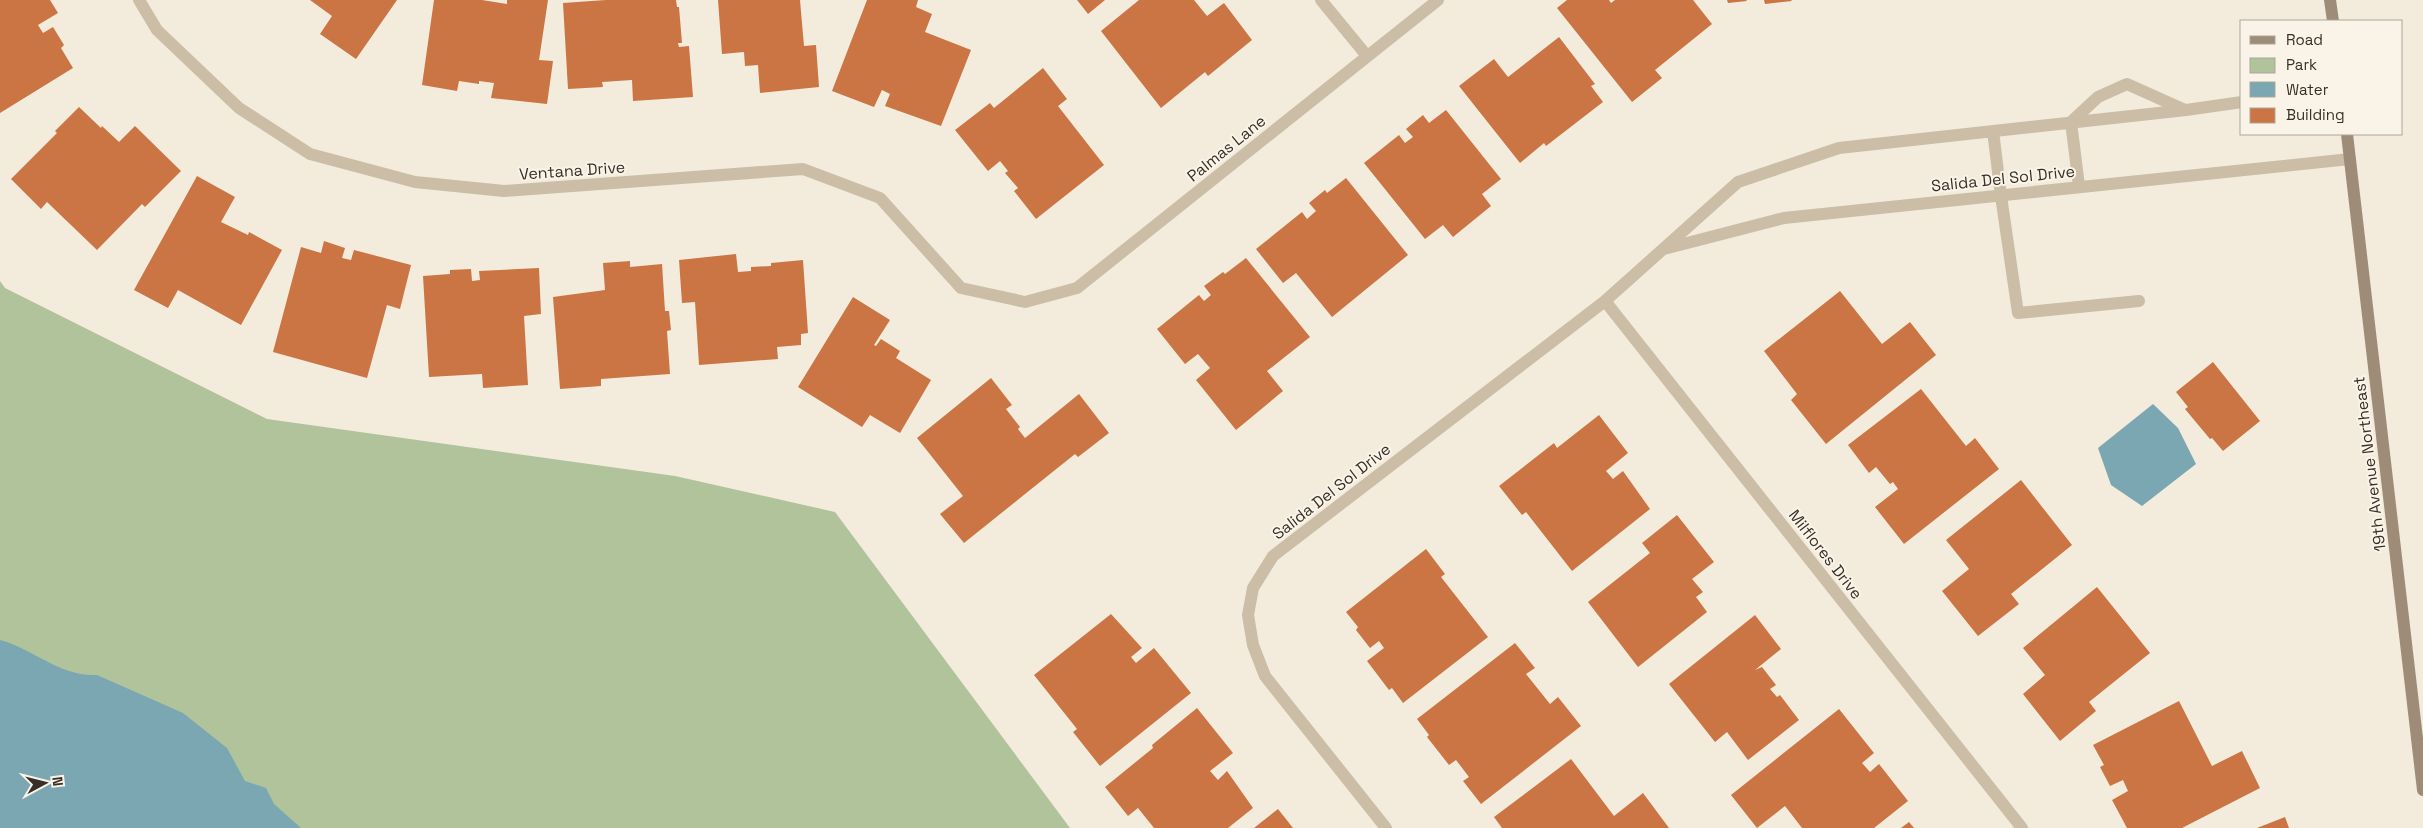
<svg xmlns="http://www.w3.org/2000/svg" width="2423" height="828" viewBox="0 0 2423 828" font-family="'Space Grotesk',sans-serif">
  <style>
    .green { fill: #b0c39b }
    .water { fill: #7aa7b1 }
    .building { fill: #ca7543 }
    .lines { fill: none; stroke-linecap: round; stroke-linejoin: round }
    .lane { stroke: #ccbda7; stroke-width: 12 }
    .street { stroke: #ccbda7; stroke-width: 12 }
    .secondary { stroke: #9f8c78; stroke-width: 12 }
    .labels { text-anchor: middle; stroke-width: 4; stroke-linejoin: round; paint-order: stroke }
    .street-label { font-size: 16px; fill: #382f28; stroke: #faf4e8 }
  </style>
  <rect width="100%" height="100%" fill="#f3ebdc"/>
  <path class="green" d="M 0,281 L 5,288 L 267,419 L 675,476 L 835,512 L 1070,828 L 0,828 Z"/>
  <path class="water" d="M 2153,404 L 2178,428 L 2196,464 L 2142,506 L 2111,485 L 2098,448 Z
    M 0,640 C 34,649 60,677 97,675 L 183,713 L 227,748 L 245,781 L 266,788 L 274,804 L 301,828 L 0,828 Z"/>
  <path class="building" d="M 0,0 L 50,0 L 58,13 L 38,25 L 43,33 L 53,27 L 64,45 L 61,48 L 73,68 L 0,113 Z
    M 310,0 L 397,0 L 356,59 L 320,34 L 332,16 Z
    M 434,0 L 482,0 L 507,4 L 507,0 L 548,0 L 539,60 L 553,61 L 547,104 L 491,98 L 494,83 L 479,81 L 479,84 L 459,81 L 457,91 L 422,85 Z
    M 606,0 L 676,0 L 677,7 L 679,7 L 682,43 L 678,43 L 679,47 L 689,46 L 693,97 L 633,101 L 632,80 L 602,82 L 603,87 L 568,89 L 563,3 Z
    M 718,0 L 800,0 L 804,46 L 816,45 L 819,87 L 760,93 L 758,65 L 745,66 L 744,52 L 722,54 Z
    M 867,0 L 918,0 L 916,7 L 932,14 L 925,32 L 971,50 L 941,126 L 885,106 L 890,94 L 882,90 L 874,107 L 832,91 Z
    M 1077,0 L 1105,0 L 1088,14 Z
    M 1139,0 L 1194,0 L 1207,16 L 1224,3 L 1252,40 L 1208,76 L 1205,72 L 1161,108 L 1101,31 Z
    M 1567,0 L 1609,0 L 1611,3 L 1615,0 L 1693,0 L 1712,24 L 1655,70 L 1662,78 L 1632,102 L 1557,8 Z
    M 1727,0 L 1746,0 L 1747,1 L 1728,3 Z
    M 1764,0 L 1791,0 L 1792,1 L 1765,4 Z
    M 1559,37 L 1595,84 L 1591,86 L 1603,102 L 1546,146 L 1544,143 L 1520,163 L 1459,86 L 1494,59 L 1508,77 Z
    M 1043,68 L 1067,99 L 1058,106 L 1104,165 L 1036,219 L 1014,191 L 1018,188 L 1005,173 L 1008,171 L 1000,161 L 988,171 L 955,130 L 990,103 L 994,108 Z
    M 79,107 L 101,128 L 102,126 L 119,142 L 135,126 L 181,171 L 145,207 L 142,204 L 97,250 L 47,202 L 41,209 L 11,179 L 57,133 L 55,131 Z
    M 1446,110 L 1501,179 L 1482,194 L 1491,206 L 1453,237 L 1443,225 L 1425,239 L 1364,163 L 1399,135 L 1405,143 L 1413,137 L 1406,129 L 1423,115 L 1429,123 Z
    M 197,176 L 235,197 L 221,222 L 248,235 L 249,232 L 282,250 L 241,325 L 178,290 L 168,308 L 134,290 Z
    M 1346,178 L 1408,255 L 1332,317 L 1296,273 L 1283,283 L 1256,249 L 1302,212 L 1307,219 L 1316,211 L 1309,203 L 1325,190 L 1327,193 Z
    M 324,241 L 345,248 L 342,258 L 351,260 L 354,250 L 411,265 L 400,309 L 387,305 L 367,378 L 273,352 L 301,247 L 321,253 Z
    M 736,254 L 738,272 L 751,271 L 751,267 L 771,266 L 771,263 L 803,260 L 808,333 L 801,334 L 801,345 L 777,347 L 778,359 L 699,365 L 695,302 L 682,303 L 679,260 Z
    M 1246,258 L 1310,337 L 1267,371 L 1283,391 L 1236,430 L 1196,380 L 1210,368 L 1198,354 L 1185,364 L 1157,329 L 1199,295 L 1204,301 L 1211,295 L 1204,286 L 1223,272 L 1225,274 Z
    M 630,261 L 630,267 L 662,264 L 665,311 L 669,311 L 671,330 L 667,331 L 670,374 L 601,379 L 601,386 L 560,389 L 553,297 L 605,290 L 603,263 Z
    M 539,268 L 541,314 L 524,316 L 528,385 L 483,388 L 482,374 L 429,377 L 423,276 L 450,274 L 450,270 L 471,269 L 472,281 L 480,280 L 479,271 Z
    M 1840,291 L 1882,344 L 1910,322 L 1936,355 L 1826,444 L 1791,400 L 1797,394 L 1764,351 Z
    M 853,297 L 890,320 L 874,345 L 876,346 L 881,339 L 900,351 L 896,358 L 931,380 L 900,433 L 870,415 L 862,427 L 798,387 Z
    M 2213,362 L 2260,421 L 2223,451 L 2212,438 L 2210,439 L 2185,409 L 2188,407 L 2176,392 Z
    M 991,378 L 1012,405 L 1006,409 L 1020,427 L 1018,429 L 1025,438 L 1079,394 L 1109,433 L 1078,457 L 1075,454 L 964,543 L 940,514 L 963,496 L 917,438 Z
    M 1921,389 L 1966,446 L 1975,438 L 1999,469 L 1904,544 L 1875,507 L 1898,489 L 1893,482 L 1890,484 L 1876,467 L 1869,473 L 1848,445 Z
    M 1599,415 L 1628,453 L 1606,471 L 1613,479 L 1623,471 L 1650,509 L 1572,571 L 1526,512 L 1522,515 L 1499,486 L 1554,443 L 1557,448 Z
    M 2021,480 L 2072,545 L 2011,594 L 2019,604 L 1978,636 L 1942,591 L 1969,569 L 1946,540 Z
    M 1677,515 L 1714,562 L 1692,579 L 1703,592 L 1696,597 L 1707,612 L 1638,667 L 1588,602 L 1650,553 L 1642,543 Z
    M 1426,549 L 1445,574 L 1441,577 L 1488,637 L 1403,703 L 1392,688 L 1389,690 L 1367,661 L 1384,648 L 1379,641 L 1370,648 L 1356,630 L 1358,627 L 1346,612 Z
    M 2097,587 L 2150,653 L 2089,702 L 2096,711 L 2060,741 L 2023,694 L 2045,675 L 2023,648 Z
    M 1111,614 L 1142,648 L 1131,657 L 1136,663 L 1154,648 L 1191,693 L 1100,766 L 1073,732 L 1077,729 L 1034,675 Z
    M 1755,615 L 1781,649 L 1755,670 L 1762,667 L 1776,685 L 1770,689 L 1777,697 L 1780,695 L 1799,720 L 1748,760 L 1727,732 L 1715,742 L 1669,684 Z
    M 1515,643 L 1535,668 L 1526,674 L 1550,704 L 1558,697 L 1581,726 L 1481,804 L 1463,781 L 1469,777 L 1456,760 L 1449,765 L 1427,737 L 1429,735 L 1417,719 Z
    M 2179,701 L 2212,766 L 2242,751 L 2260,788 L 2182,828 L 2127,828 L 2112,800 L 2128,791 L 2123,780 L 2110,786 L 2100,767 L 2104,765 L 2093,745 Z
    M 1197,708 L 1233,753 L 1210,771 L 1218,780 L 1227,771 L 1253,808 L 1228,828 L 1154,828 L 1138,808 L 1128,816 L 1105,787 L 1153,748 L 1152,745 Z
    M 1839,709 L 1874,753 L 1862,763 L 1870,772 L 1879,764 L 1908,801 L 1874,828 L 1802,828 L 1785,806 L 1757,828 L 1731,795 Z
    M 1571,759 L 1614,816 L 1643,793 L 1669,828 L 1502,828 L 1494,817 Z
    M 1278,809 L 1293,828 L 1254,828 Z
    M 2285,817 L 2289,828 L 2257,828 Z
    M 1909,822 L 1914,828 L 1901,828 Z"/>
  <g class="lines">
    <path class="lane" d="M 2001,196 L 2018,313 L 2139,301"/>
    <path class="street" d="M 139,0 L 157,30 L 239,108 L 310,154 L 415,182 L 504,191 L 803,169 L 880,198 L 961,288 L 1025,302 L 1077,288 L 1438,0
      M 1321,0 L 1367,56
      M 2071,122 L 2098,97 L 2127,84 L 2185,110
      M 2071,122 L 2079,186
      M 1993,131 L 2001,196
      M 1664,249 L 1784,218 L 2350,159
      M 1605,301 L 2022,828
      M 1386,828 L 1265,676 L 1253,645 L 1248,615 L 1253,588 L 1273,556 L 1605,301 L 1738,182 L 1839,148 L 2186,110 L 2242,102"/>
    <path class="secondary" d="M 2330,0 L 2333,21
      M 2347,134 L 2423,790"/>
  </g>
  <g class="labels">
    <g class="street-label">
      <text transform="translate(1226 148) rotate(-39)" y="6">Palmas Lane</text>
      <text transform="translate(572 170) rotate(-4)" y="6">Ventana Drive</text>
      <text transform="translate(2003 178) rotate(-6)" y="6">Salida Del Sol Drive</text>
      <text transform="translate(2369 464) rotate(-97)" y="6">19th Avenue Northeast</text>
      <text transform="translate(1331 491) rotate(-38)" y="6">Salida Del Sol Drive</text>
      <text transform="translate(1826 554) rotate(52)" y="6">Milflores Drive</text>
    </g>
  </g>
  <rect x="2240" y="20" width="162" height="115" fill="#faf4e8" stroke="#aca59b"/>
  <rect x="2250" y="36" width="25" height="8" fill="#9f8c78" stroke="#aca59b"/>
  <text x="2286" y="45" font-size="15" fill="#382f28">Road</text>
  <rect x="2250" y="58" width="25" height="15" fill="#b0c39b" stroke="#aca59b"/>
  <text x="2286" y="70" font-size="15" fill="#382f28">Park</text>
  <rect x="2250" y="82" width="25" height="15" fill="#7aa7b1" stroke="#aca59b"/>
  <text x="2286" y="95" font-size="15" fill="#382f28">Water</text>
  <rect x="2250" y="108" width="25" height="15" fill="#ca7543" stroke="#aca59b"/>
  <text x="2286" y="120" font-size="15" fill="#382f28">Building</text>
  <g transform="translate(45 783) rotate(83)" stroke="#faf4e8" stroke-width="4" paint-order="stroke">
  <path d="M0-4L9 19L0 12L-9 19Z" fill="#382f28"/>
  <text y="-8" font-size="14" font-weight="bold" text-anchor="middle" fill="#382f28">N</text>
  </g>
</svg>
